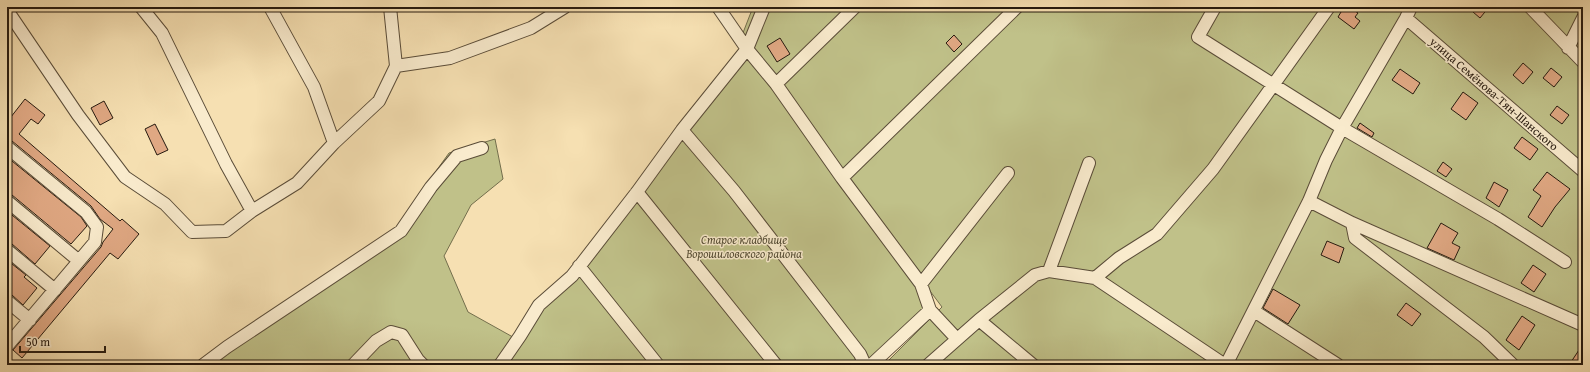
<svg xmlns="http://www.w3.org/2000/svg" width="1590" height="372" viewBox="0 0 1590 372" font-family="'Gentium Book Plus',serif">
  <style>
    .green { fill: #c0c189; stroke: #736e4c }
    .building { fill: #e0a883; stroke: #261a0f }
    .lines { fill: none; stroke-linecap: round; stroke-linejoin: round }
    .minor-casing { stroke: #5a4c38; stroke-width: 14 }
    .minor { stroke: #f9ebcd; stroke-width: 12 }
    .labels { text-anchor: middle; stroke-width: 3; stroke-linejoin: round; paint-order: stroke }
    .street-label { font-size: 12px; fill: #261a0f; stroke: #f9ebcd }
    .park-label { font-size: 12px; font-style: italic; fill: #544c34; stroke: #f9ebcd }
  </style>
  <rect width="100%" height="100%" fill="#f6e0b2"/>
  <filter id="stains"><feTurbulence type="fractalNoise" baseFrequency=".005" numOctaves="4"/><feColorMatrix values="0 0 0 0 .2 0 0 0 0 .09 0 0 0 0 .02 0 0 0 .5 -.17"/></filter>
  <radialGradient id="worn" r=".72"><stop offset=".6" stop-color="#630" stop-opacity="0"/><stop offset="1" stop-color="#630" stop-opacity=".3"/></radialGradient>
  <path class="green" d="M 753,7 L 1583,7 L 1583,365 L 884,365 L 942,307 L 741,38 Z
    M 747,52 L 919,287 L 926,309 L 869,365 L 198,365 L 400,228 L 419,195 L 449,153 L 495,139 L 503,179 L 471,205 L 444,256 L 468,312 L 520,341 L 541,306 Z"/>
  <path class="building" d="M 1344,7 L 1349,7 L 1358,13 L 1355,17 L 1360,21 L 1354,29 L 1338,17 Z
    M 1477,7 L 1489,7 L 1480,18 L 1473,12 Z
    M 954,35 L 962,44 L 954,52 L 946,43 Z
    M 780,38 L 790,54 L 777,62 L 767,46 Z
    M 1523,63 L 1533,72 L 1523,84 L 1513,75 Z
    M 1551,68 L 1562,77 L 1554,87 L 1543,78 Z
    M 1400,69 L 1420,83 L 1413,94 L 1392,80 Z
    M 1463,92 L 1478,103 L 1466,120 L 1451,109 Z
    M 25,99 L 45,115 L 38,124 L 31,119 L 19,134 L 120,221 L 122,219 L 139,234 L 118,259 L 110,253 L 22,358 L 13,350 L 101,247 L 103,242 L 113,229 L 100,219 L 91,206 L 12,141 L 7,140 L 7,122 Z
    M 104,101 L 113,118 L 100,125 L 91,108 Z
    M 1557,106 L 1569,115 L 1562,124 L 1550,115 Z
    M 1360,123 L 1374,133 L 1372,137 L 1357,128 Z
    M 155,124 L 168,150 L 157,155 L 145,129 Z
    M 1522,137 L 1538,149 L 1530,160 L 1514,148 Z
    M 7,157 L 81,217 L 87,226 L 71,244 L 12,195 L 7,194 Z
    M 1443,162 L 1452,169 L 1446,177 L 1437,171 Z
    M 1547,172 L 1570,189 L 1555,207 L 1542,227 L 1528,217 L 1541,196 L 1533,190 Z
    M 1494,182 L 1508,190 L 1499,207 L 1486,198 Z
    M 7,211 L 50,246 L 35,264 L 12,244 L 7,243 Z
    M 1441,223 L 1458,233 L 1452,243 L 1460,247 L 1454,260 L 1427,248 Z
    M 1327,241 L 1344,248 L 1339,263 L 1321,255 Z
    M 7,260 L 26,275 L 24,277 L 37,288 L 23,305 L 12,295 L 7,294 Z
    M 1533,265 L 1546,274 L 1534,292 L 1521,283 Z
    M 1273,289 L 1300,305 L 1288,324 L 1263,308 Z
    M 1406,303 L 1421,314 L 1412,326 L 1397,315 Z
    M 1522,316 L 1535,325 L 1519,350 L 1506,340 Z
    M 1583,344 L 1583,365 L 1569,365 Z"/>
  <g class="lines">
    <g class="minor-casing">
      <path id="minor" d="M 141,7 L 162,33 L 226,164 L 252,211
        M 270,7 L 314,87 L 334,143 L 379,101 L 396,66 L 390,7
        M 718,7 L 747,49 L 776,84 L 842,178 L 921,284 L 930,310 L 957,339
        M 1215,7 L 1198,37 L 1342,128 L 1498,219 L 1565,262
        M 1530,7 L 1583,62
        M 7,10 L 78,115 L 125,177 L 165,204 L 192,232 L 226,231 L 252,211 L 297,183 L 334,143
        M 1406,18 L 1583,171
        M 1568,48 L 1583,18
        M 396,66 L 450,58 L 531,28 L 565,7
        M 776,84 L 855,7
        M 682,130 L 734,191 L 860,354 L 865,365
        M 7,147 L 86,212 L 97,227 L 95,242 L 7,346
        M 842,178 L 1017,7
        M 637,192 L 776,365
        M 7,201 L 79,261
        M 1309,201 L 1352,223 L 1583,325
        M 1352,223 L 1355,238 L 1484,337 L 1513,365
        M 7,250 L 55,290
        M 579,266 L 658,365
        M 1049,271 L 1089,163
        M 1095,278 L 1225,365
        M 921,284 L 1008,173
        M 7,301 L 30,320
        M 1254,311 L 1338,365
        M 979,320 L 1033,365
        M 203,365 L 227,347 L 401,231 L 431,187 L 457,156 L 482,148
        M 353,365 L 376,341 L 391,332 L 402,335 L 418,360 L 423,365
        M 500,365 L 520,336 L 539,305 L 572,276 L 637,192 L 682,130 L 747,49 L 764,7
        M 871,365 L 930,310
        M 928,365 L 979,320 L 1035,275 L 1049,271 L 1095,278 L 1119,258 L 1157,234 L 1213,169 L 1329,7
        M 1226,365 L 1309,201 L 1326,160 L 1342,128 L 1406,18 L 1411,7"/>
    </g>
    <use href="#minor" class="minor"/>
  </g>
  <g class="labels">
    <g class="street-label">
      <text transform="translate(1494 94) rotate(41)" y="4">улица Семёнова-Тян-Шанского</text>
    </g>
    <g class="park-label">
      <text x="744" y="244">Старое кладбище<tspan x="744" dy="14">Ворошиловского района</tspan></text>
    </g>
  </g>
  <rect width="1590" height="372" fill="none" stroke="#f6e0b2" stroke-width="24"/>
  <rect x="8" y="8" width="1574" height="356" fill="none" stroke="#261a0f" stroke-width="2"/>
  <rect x="12" y="12" width="1566" height="348" fill="none" stroke="#261a0f"/>
  <path d="M20 346v6h85v-6" fill="none" stroke="#261a0f" stroke-width="2"/>
  <text x="26" y="346" font-size="12" fill="#261a0f" stroke="#f9ebcd" stroke-width="3" paint-order="stroke">50 m</text>
  <rect width="100%" height="100%" filter="url(#stains)"/>
  <rect width="100%" height="100%" fill="url(#worn)"/>
</svg>
